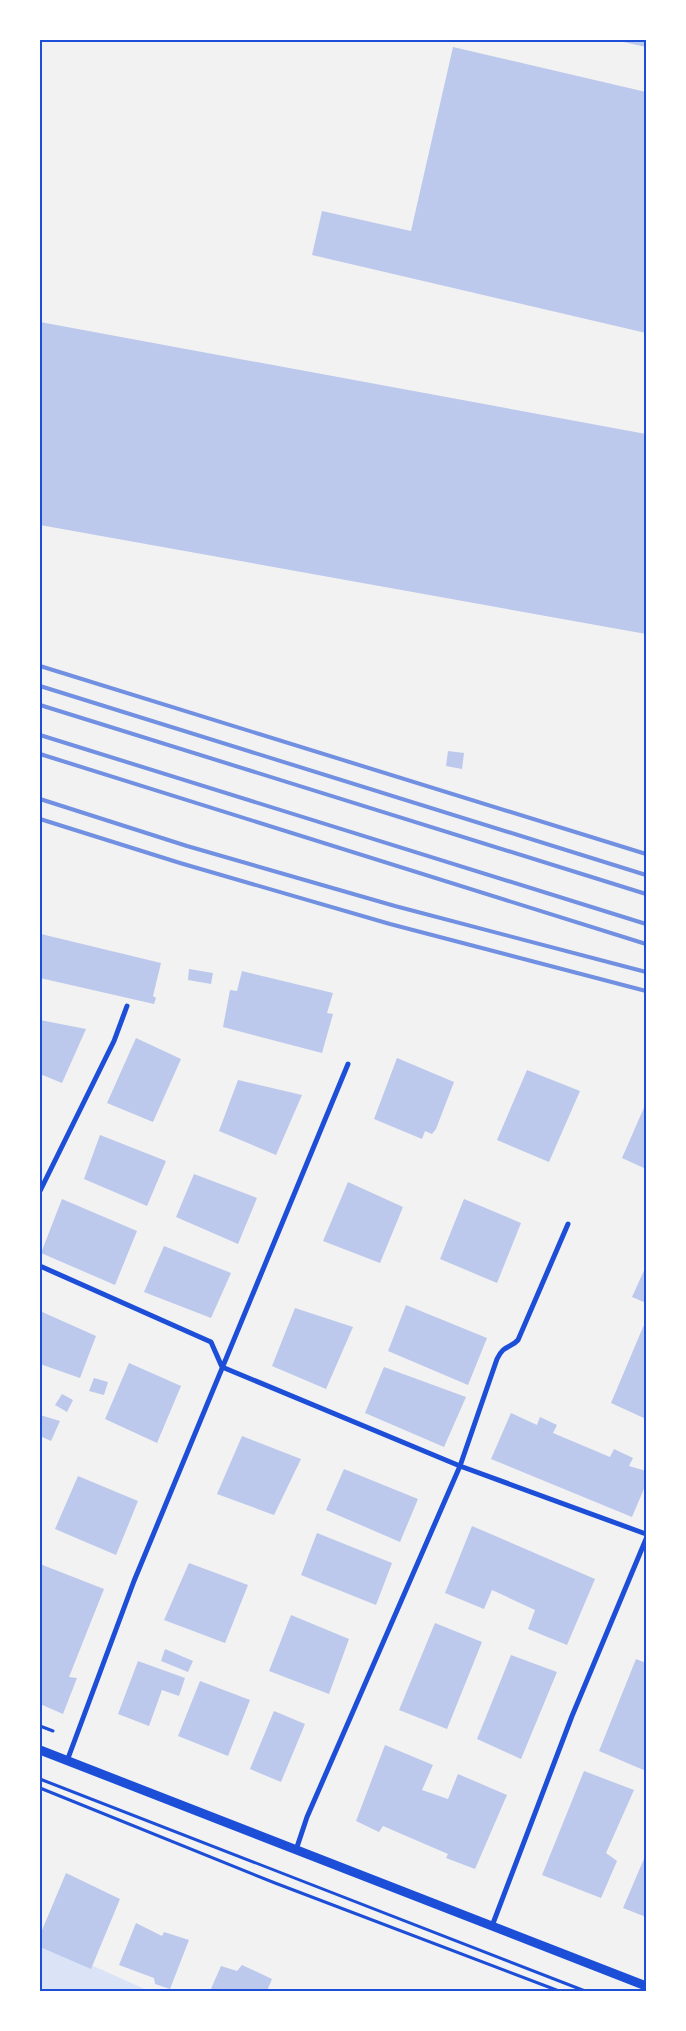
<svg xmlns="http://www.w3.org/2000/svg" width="686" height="2031" viewBox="0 0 686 2031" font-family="'Titillium Web',sans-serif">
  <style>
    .green { fill: #dbe4f7 }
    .building { fill: #bdc9ec }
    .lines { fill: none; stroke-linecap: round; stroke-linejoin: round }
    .path { stroke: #1d4ed8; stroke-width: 3 }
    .minor { stroke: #1d4ed8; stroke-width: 5 }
    .tertiary { stroke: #1d4ed8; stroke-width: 9 }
    .rail { stroke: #7290e2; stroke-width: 4 }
    .neatline { fill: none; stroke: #1d4ed8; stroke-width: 2 }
  </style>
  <rect width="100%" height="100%" fill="#f2f2f2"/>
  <path class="green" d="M 40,1942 L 149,1991 L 40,1991 Z"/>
  <path class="building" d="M 619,40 L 646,40 L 646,47 L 619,41 Z
    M 453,47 L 646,92 L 646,333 L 312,255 L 322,211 L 411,231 Z
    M 40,322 L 646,434 L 646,634 L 40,525 Z
    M 448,751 L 464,753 L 462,769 L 446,766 Z
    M 41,934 L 161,963 L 153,996 L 156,998 L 154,1004 L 40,978 Z
    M 189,969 L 213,973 L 211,984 L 188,980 Z
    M 242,971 L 333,993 L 327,1013 L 333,1014 L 322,1053 L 223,1027 L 230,990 L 237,991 Z
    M 40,1020 L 86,1029 L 62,1083 L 40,1074 Z
    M 136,1038 L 181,1059 L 153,1122 L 107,1103 Z
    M 397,1058 L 454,1082 L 436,1129 L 432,1134 L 425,1131 L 422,1139 L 374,1119 Z
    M 527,1070 L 580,1091 L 549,1162 L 497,1140 Z
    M 238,1080 L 302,1095 L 276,1155 L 219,1131 Z
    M 646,1103 L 646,1169 L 622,1158 Z
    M 100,1135 L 166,1161 L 147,1206 L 84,1179 Z
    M 194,1174 L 257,1198 L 238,1244 L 176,1217 Z
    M 348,1182 L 403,1207 L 380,1263 L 323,1241 Z
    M 62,1199 L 137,1231 L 115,1285 L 41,1253 Z
    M 464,1199 L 521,1223 L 497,1283 L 440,1259 Z
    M 164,1246 L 231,1273 L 211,1318 L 144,1292 Z
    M 646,1266 L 646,1303 L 632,1297 Z
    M 406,1305 L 487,1338 L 468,1385 L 388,1351 Z
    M 295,1308 L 353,1327 L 326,1389 L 272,1366 Z
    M 40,1311 L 96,1336 L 80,1378 L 40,1364 Z
    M 646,1320 L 646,1419 L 611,1403 Z
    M 129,1363 L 181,1386 L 157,1443 L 105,1419 Z
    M 384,1367 L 466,1397 L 444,1447 L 365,1413 Z
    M 94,1378 L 108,1382 L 104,1395 L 89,1391 Z
    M 62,1394 L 73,1400 L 67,1412 L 55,1405 Z
    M 511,1413 L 537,1425 L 540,1417 L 557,1425 L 553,1433 L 610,1457 L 614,1449 L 633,1458 L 629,1466 L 646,1471 L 646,1484 L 632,1517 L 491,1459 Z
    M 40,1415 L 60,1421 L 51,1441 L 40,1436 Z
    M 242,1436 L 301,1459 L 274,1515 L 217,1494 Z
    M 344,1469 L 418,1499 L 400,1542 L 326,1510 Z
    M 78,1476 L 138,1501 L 116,1555 L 55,1529 Z
    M 472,1526 L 595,1579 L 567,1645 L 528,1629 L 535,1610 L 492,1590 L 484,1609 L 445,1593 Z
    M 317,1533 L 392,1563 L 376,1605 L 301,1575 Z
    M 189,1563 L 248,1585 L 225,1643 L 164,1620 Z
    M 40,1564 L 104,1589 L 69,1677 L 77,1678 L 63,1714 L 40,1704 Z
    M 291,1615 L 349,1639 L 329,1694 L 269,1671 Z
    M 435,1623 L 482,1642 L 447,1729 L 399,1710 Z
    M 165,1649 L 193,1661 L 188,1672 L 161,1661 Z
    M 511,1655 L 557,1672 L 521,1759 L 477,1739 Z
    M 636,1659 L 646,1663 L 646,1771 L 599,1751 Z
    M 138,1661 L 185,1678 L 179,1696 L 162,1690 L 149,1726 L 118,1714 Z
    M 200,1681 L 250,1700 L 228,1756 L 178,1736 Z
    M 274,1711 L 305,1724 L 281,1782 L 250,1769 Z
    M 385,1745 L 433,1765 L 422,1790 L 448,1799 L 458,1774 L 507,1795 L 475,1869 L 446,1858 L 448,1854 L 383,1826 L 379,1832 L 356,1821 Z
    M 584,1771 L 634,1790 L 606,1853 L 617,1861 L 601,1898 L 542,1875 Z
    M 646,1854 L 646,1917 L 623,1908 Z
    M 66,1873 L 120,1899 L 91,1969 L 40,1947 L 40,1935 Z
    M 136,1923 L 162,1936 L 164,1932 L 189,1940 L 170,1989 L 155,1984 L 154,1978 L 119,1965 Z
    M 242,1965 L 272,1979 L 267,1991 L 210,1991 L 221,1966 L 237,1971 Z"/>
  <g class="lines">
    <path class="path" d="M 40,1726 L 53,1731
      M 40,1779 L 585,1991
      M 40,1788 L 275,1883 L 559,1991"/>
    <path class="minor" d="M 40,1191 L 114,1041 L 127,1006
      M 40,1266 L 211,1342 L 222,1367 L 460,1466 L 646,1534
      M 67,1761 L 134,1581 L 348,1064
      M 296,1850 L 307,1817 L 460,1466 L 497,1359 C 504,1344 510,1349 518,1340 L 568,1224
      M 492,1926 L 572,1716 L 646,1539"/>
    <path class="tertiary" d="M 40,1750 L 646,1986"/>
    <path class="rail" d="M 40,666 L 646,854
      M 40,686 L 646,875
      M 40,705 L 646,894
      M 40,735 L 646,924
      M 40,754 L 646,944
      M 40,799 L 187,846 L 395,906 L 646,972
      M 40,819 L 180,863 L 390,924 L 646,991"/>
  </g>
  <rect width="686" height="2031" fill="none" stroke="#ffffff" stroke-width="82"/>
  <rect x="41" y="41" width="604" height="1949" class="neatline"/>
</svg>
